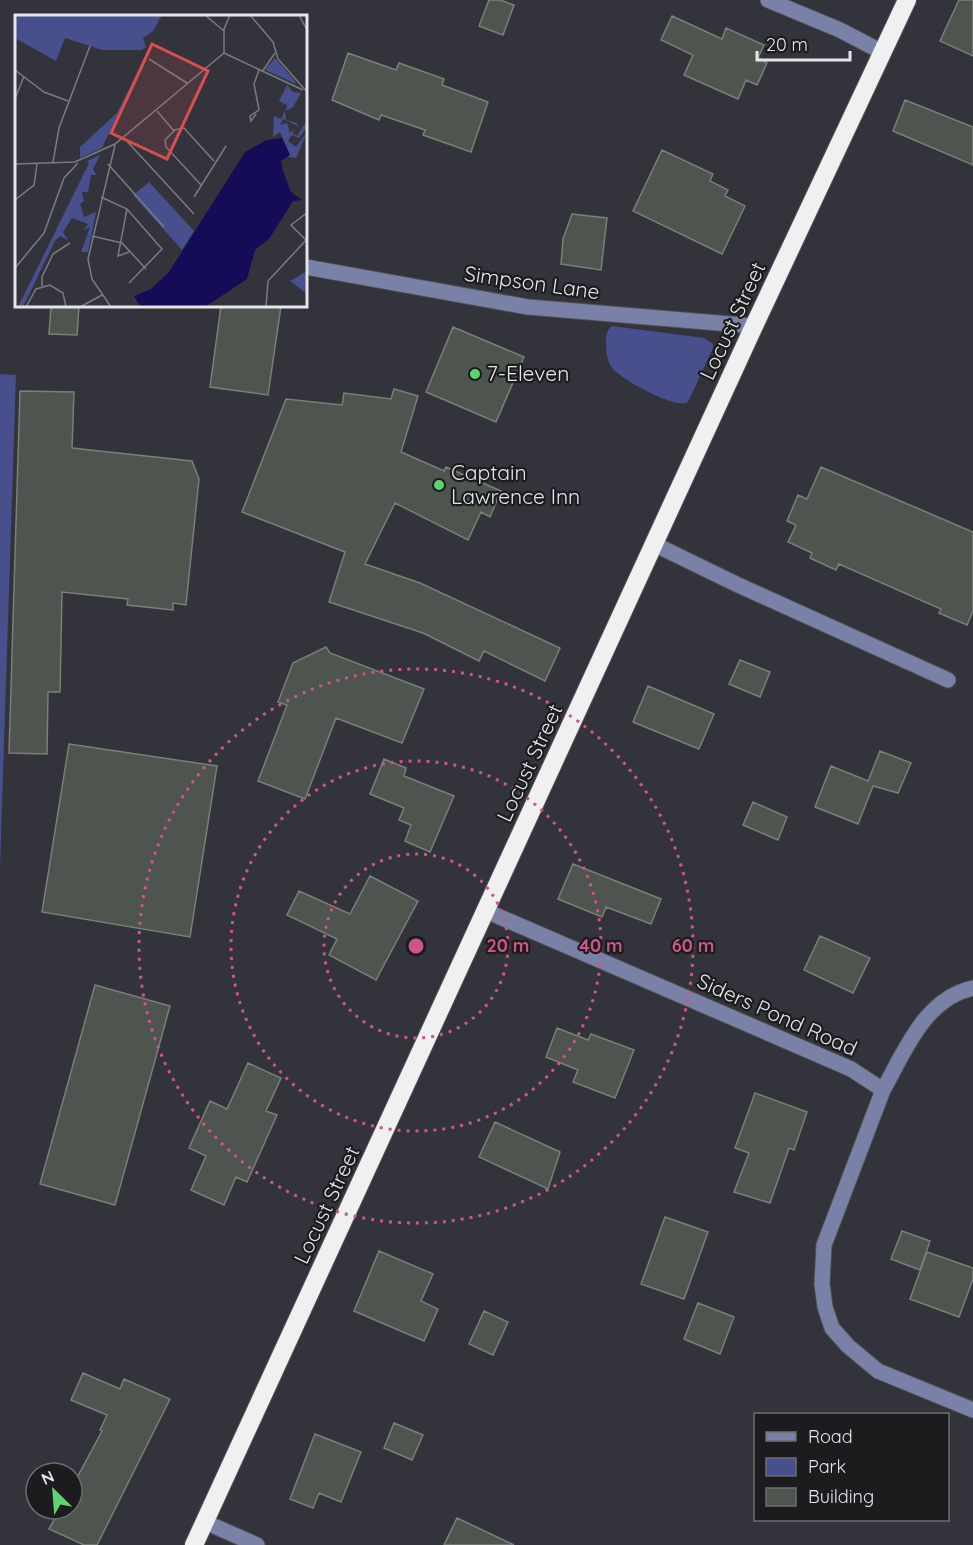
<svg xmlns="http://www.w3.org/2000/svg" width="973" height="1545" viewBox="0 0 973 1545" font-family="Quicksand,sans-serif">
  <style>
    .green { fill: #474f8d }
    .building { fill: #4e544e; stroke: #797f79; stroke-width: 1.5 }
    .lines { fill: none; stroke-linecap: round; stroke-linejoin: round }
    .minor-casing { stroke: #4f5057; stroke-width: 17 }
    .highway-casing { stroke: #4f5057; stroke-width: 20 }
    .minor { stroke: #7a81a6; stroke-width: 15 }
    .highway { stroke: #f0f0f0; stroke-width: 18 }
    .ring { fill: none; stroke: #cc5686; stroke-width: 3; stroke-dasharray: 3 6 }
    .poi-dot { fill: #5cd56d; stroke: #1c1c1f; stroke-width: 2 }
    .labels { text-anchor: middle; stroke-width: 4.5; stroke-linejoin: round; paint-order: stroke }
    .street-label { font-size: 21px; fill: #e5e6ea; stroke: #1c1c1f }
    .poi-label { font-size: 21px; fill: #e5e6ea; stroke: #1c1c1f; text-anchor: start }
    .inset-road { fill: none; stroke: #7a7b81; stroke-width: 1.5 }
    .view { fill: #d94e4f; fill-opacity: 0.15; stroke: #d94e4f; stroke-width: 3 }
    .inset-edge { fill: none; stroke: #e5e6ea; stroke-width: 3 }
    .centre { fill: #cc5686; stroke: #1c1c1f; stroke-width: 3 }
    .ring-label { font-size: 18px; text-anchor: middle; font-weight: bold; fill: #cc5686; stroke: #1c1c1f; stroke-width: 4.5; stroke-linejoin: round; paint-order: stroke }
  </style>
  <rect width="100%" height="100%" fill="#33343b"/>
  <path class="green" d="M 612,326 L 704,338 L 713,344 L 713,348 L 688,402 C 676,410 623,380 613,369 C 607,362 606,352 606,343 C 606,336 606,331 612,326 Z
    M 0,374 L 16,375 L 0,867 Z"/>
  <path class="building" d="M 489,0 L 500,0 L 514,5 L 503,35 L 479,26 Z
    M 959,0 L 973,0 L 973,56 L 940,41 Z
    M 672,16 L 722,39 L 726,28 L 764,45 L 758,58 L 767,63 L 757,85 L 746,80 L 738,99 L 684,75 L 693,55 L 661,40 Z
    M 348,53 L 396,70 L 399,63 L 444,79 L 442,85 L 488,102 L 471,152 L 423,135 L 425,130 L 381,115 L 379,120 L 332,100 Z
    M 905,100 L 973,127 L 973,165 L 893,131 Z
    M 662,150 L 713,174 L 710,181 L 728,190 L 725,196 L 745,206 L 722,254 L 633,211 Z
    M 572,214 L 607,218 L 601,270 L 561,264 L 563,239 Z
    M 51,306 L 79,306 L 77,335 L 49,334 Z
    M 221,306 L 281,306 L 268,395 L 210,387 Z
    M 453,327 L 524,357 L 496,422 L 426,392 Z
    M 394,389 L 418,396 L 401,452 L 444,471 L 446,467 L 501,491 L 490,517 L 481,512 L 468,540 L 395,503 L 365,564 L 420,583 L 560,648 L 545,681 L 484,651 L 479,661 L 423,633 L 329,602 L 345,552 L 242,512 L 286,399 L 342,405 L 344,393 L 391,399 Z
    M 20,391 L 74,392 L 72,448 L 192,461 L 199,479 L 186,605 L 173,603 L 173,610 L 127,605 L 128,599 L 62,592 L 60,692 L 48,692 L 47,754 L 9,753 Z
    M 821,467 L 973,532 L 973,611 L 967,625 L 939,613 L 941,609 L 839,564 L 836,570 L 810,558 L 812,553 L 788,542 L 796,525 L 787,521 L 798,495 L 807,499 Z
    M 326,647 L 330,653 L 424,689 L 402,743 L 336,718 L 305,799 L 258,781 L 287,705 L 278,702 L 293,663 Z
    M 740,660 L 770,672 L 760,697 L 729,684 Z
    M 648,686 L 714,714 L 699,749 L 633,722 Z
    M 69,744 L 217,766 L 190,937 L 42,912 Z
    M 880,751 L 911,763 L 898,793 L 873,786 L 858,824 L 815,807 L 831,766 L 868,781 Z
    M 384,759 L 406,768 L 404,776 L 454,796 L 430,852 L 405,841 L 411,825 L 399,820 L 404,808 L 370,794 Z
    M 753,802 L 787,817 L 778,840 L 743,825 Z
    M 573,864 L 661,899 L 651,924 L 606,907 L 602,917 L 558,899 Z
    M 370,876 L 418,901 L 376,980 L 329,955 L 337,939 L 287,915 L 299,891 L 350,914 Z
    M 820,936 L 870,958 L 853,993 L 804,970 Z
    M 95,985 L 170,1006 L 115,1205 L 40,1184 Z
    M 557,1028 L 588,1040 L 591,1034 L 634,1050 L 615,1098 L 573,1082 L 578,1070 L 546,1057 Z
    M 248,1063 L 281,1078 L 266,1111 L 277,1115 L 247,1182 L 236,1177 L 224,1205 L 191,1190 L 206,1156 L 189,1148 L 210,1101 L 227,1109 Z
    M 755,1093 L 807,1112 L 794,1150 L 789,1148 L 770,1203 L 734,1192 L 749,1153 L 735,1148 Z
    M 495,1122 L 560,1152 L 548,1189 L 479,1157 Z
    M 665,1217 L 708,1232 L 684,1299 L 641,1284 Z
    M 902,1231 L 930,1241 L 920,1270 L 891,1259 Z
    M 379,1251 L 433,1274 L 421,1301 L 438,1309 L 424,1341 L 354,1311 Z
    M 927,1252 L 973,1268 L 973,1279 L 959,1317 L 910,1299 Z
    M 698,1303 L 734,1317 L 720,1354 L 684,1339 Z
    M 484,1311 L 508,1322 L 493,1355 L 469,1344 Z
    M 83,1373 L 120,1389 L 124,1379 L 170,1399 L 97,1545 L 84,1545 L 49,1529 L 60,1509 L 72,1509 L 72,1487 L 102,1431 L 100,1430 L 107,1415 L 71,1400 Z
    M 394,1423 L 423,1435 L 412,1460 L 384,1448 Z
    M 315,1434 L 361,1452 L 341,1502 L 319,1493 L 313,1508 L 290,1499 Z
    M 457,1518 L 514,1545 L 444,1545 Z"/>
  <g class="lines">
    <g class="minor-casing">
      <path id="minor" d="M 768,0 L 840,30 L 882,52
        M 306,267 L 528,307 L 754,326
        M 656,545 L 736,584 L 948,680
        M 486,911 L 851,1069 L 883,1090 L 824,1245 L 822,1284 L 825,1307 L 832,1328 L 848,1346 L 878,1371 L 973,1410
        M 883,1090 C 905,1051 925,998 973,988
        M 205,1522 L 257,1545"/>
    </g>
    <g class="highway-casing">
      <path id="highway" d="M 194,1545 L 754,326 L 907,0"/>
    </g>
    <use href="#minor" class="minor"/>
    <use href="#highway" class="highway"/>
  </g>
  <g class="ring">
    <circle cx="416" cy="946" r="92"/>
    <circle cx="416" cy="946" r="185"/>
    <circle cx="416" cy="946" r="277"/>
  </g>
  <g class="poi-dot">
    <circle cx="475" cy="374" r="6"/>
    <circle cx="439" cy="485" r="6"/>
  </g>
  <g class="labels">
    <g class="street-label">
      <text transform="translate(532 283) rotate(8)" y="7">Simpson Lane</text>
      <text transform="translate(733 321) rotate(-65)" y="7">Locust Street</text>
      <text transform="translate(530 763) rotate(-65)" y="7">Locust Street</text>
      <text transform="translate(777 1015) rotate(24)" y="7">Siders Pond Road</text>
      <text transform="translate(327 1205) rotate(-65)" y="7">Locust Street</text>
    </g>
    <g class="poi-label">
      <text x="487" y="381">7-Eleven</text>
      <text x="451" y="480">Captain<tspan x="451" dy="24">Lawrence Inn</tspan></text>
    </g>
  </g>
  <g transform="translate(15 15)">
    <rect width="292" height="292" fill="#33343b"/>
    <path d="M 0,0 L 147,0 L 138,16 L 128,23 L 131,32 L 127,35 L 87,35 L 50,23 L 41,46 L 0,23 ZM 260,43 L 280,66 L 281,69 L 250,55 ZM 126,50 L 87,133 L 65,143 L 65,132 L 102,98 ZM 272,70 L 278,77 L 286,78 L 278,92 L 271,96 L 272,90 L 264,86 ZM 270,96 L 271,105 L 282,108 L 283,111 L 268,104 L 265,110 L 272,108 L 275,118 L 280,113 L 277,118 L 282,121 L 292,105 L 292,112 L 284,123 L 277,120 L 273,126 L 281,132 L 292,117 L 281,143 L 270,141 L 275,140 L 265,117 L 258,122 L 259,101 L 266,104 ZM 85,140 L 78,154 L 81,160 L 76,160 L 73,177 L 67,177 L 69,186 L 65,189 L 69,202 L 81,197 L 73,237 L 66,237 L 75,212 L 69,215 L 73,209 L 57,203 L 48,217 L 53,225 L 45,221 L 40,226 L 8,292 L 3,292 L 74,148 L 72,146 ZM 134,167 L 179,216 L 167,235 L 118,180 ZM 292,256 L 292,279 L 275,266 Z" fill="#474f8d"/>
    <path d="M 267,123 L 275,140 L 266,146 L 268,156 L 276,177 L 287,185 L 278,186 L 254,224 L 240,235 L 232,264 L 190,292 L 125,291 L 119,281 L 136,274 L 154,257 L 230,137 L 252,125 Z" fill="#150c58"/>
    <path class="inset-road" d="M 190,0 L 209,16M 235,0 L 258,27 L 263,44 L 292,77M 284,0 L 293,17M 209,38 L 288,75M 134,44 L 172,68M 0,55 L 29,77 L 53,86M 247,57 L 260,38M 0,84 L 9,61M 142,96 L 159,116 L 150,125 L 151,132 L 187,171M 241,99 L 236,106 L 235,101 L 244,95 L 239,69 L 244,55M 159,115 L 169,113 L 199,146M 109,123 L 179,199M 38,147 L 44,113 L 75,31M 0,149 L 60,147 L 100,129 L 209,38 L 209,14 L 215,0M 93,149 L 149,212M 86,182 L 112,194 L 147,234 L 114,268M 179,182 L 211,131M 0,185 L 19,170 L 22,149M 112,194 L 103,241 L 114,237M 293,197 L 276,210 L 293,227M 77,221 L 107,228 L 131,254M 0,253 L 29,218 L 49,163 L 63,148M 27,271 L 27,262 L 38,239 L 55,228M 11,292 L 21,274 L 35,270 L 48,278 L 51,292M 65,292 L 87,280M 96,292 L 77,264 L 73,244 L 100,130M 251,292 L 253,266 L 293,223"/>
    <path class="view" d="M 137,29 L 193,56 L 152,144 L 96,118 Z"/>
    <rect width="292" height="292" class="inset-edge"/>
  </g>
  <circle cx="416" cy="946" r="9" class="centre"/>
  <g class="ring-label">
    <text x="508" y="952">20 m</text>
    <text x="601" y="952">40 m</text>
    <text x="693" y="952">60 m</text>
  </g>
  <rect x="754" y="1413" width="195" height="108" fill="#1c1c1f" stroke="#6c6d70" stroke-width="1.5"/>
  <rect x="766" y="1432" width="30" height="9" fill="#7a81a6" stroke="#6c6d70" stroke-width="1.5"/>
  <text x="808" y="1443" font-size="18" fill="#e5e6ea">Road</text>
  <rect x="766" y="1458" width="30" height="18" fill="#474f8d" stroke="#6c6d70" stroke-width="1.5"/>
  <text x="808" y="1473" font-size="18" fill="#e5e6ea">Park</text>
  <rect x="766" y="1488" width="30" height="18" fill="#4e544e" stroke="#6c6d70" stroke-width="1.5"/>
  <text x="808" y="1503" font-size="18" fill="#e5e6ea">Building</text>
  <g transform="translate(54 1491) rotate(335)"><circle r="28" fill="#1c1c1f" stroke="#6c6d70" stroke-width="1.5"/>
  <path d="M0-4.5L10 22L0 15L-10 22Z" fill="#5cd56d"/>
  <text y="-9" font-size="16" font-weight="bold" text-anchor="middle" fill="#e5e6ea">N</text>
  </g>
  <path d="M757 51v9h93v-9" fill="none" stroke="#e5e6ea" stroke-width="3"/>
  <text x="766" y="51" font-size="18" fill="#e5e6ea" stroke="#1c1c1f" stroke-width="4.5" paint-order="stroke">20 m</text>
</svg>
